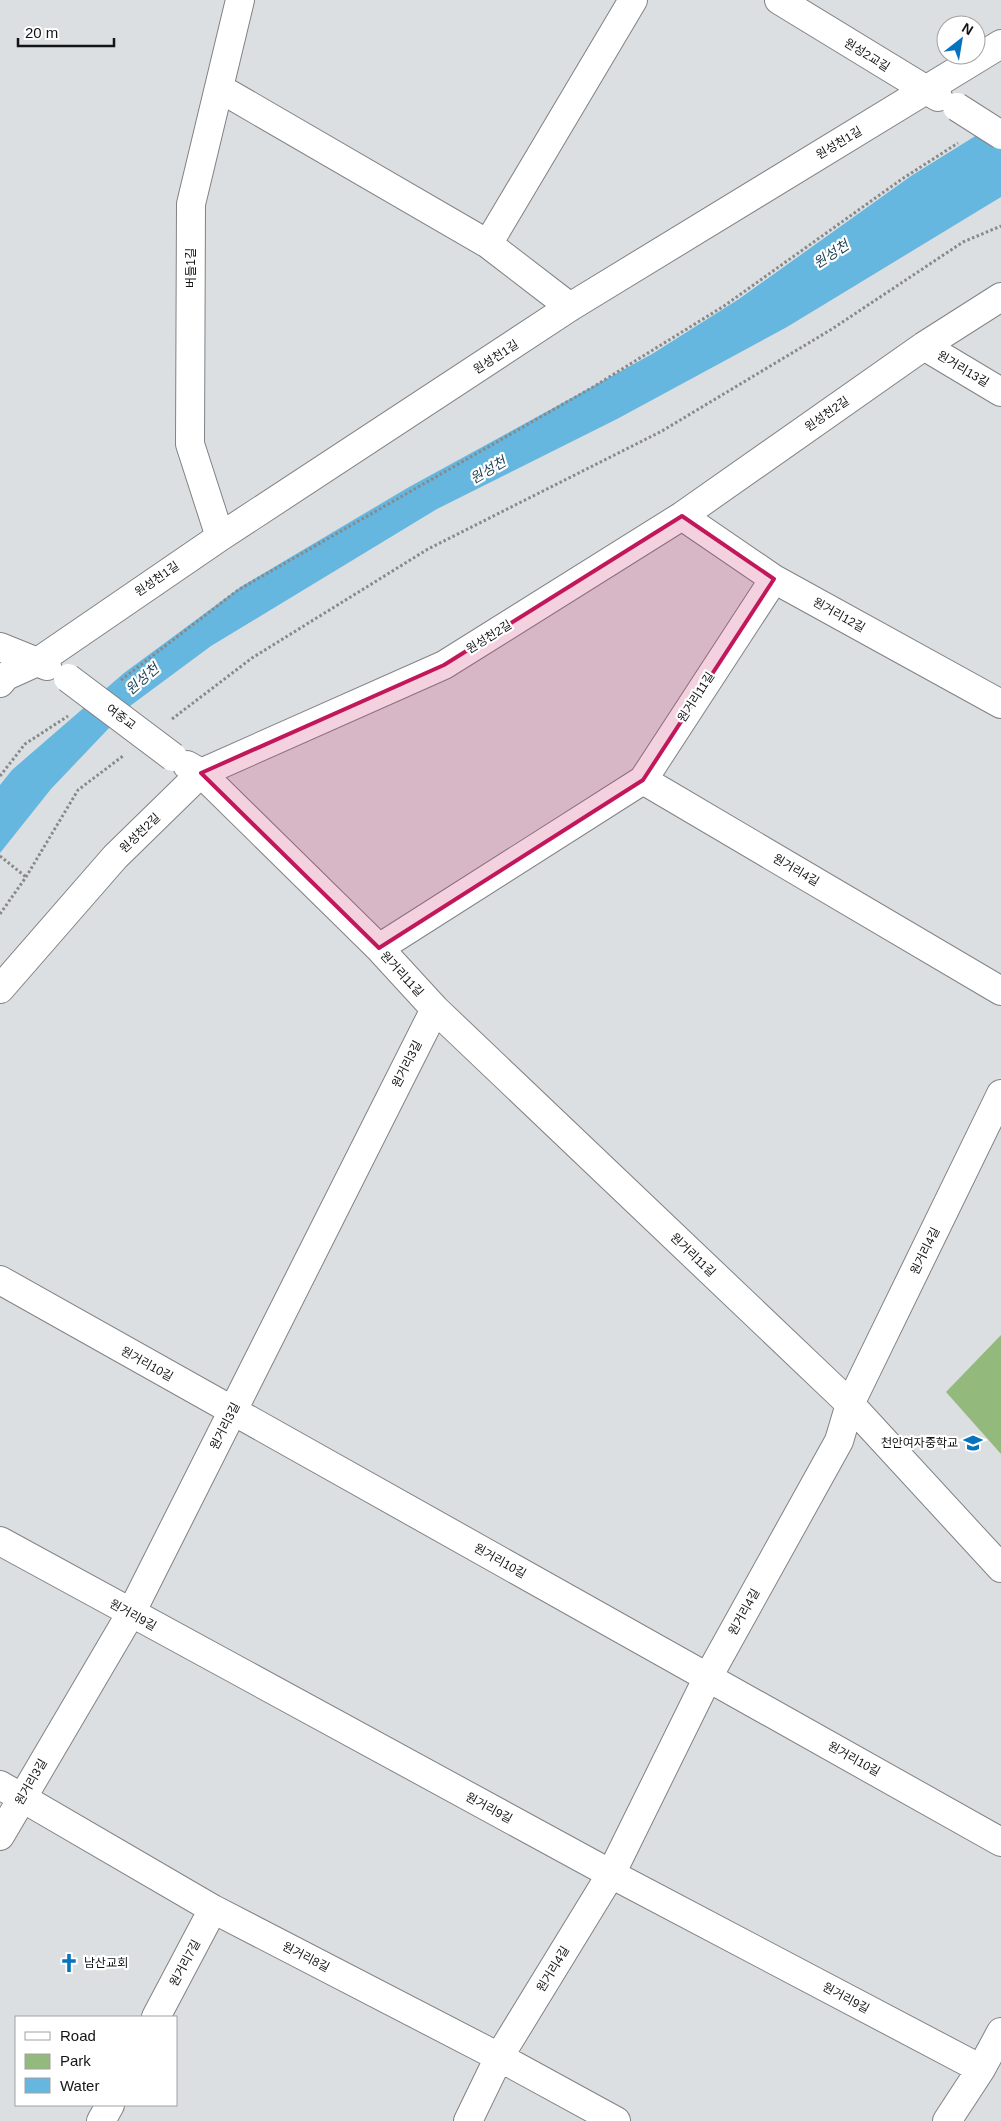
<svg xmlns="http://www.w3.org/2000/svg" width="1001" height="2121" viewBox="0 0 1001 2121" font-family="Helvetica,'Noto Sans KR',sans-serif">
  <style>
    .green { fill: #93b97c }
    .water { fill: #65b7e0 }
    .lines { fill: none; stroke-linecap: round; stroke-linejoin: round }
    .street-casing { stroke: #808284; stroke-width: 30 }
    .path { stroke: #87898b; stroke-width: 3; stroke-dasharray: 2.5 2.5; stroke-linecap: butt }
    .street { stroke: #fff; stroke-width: 28 }
    .street-bridge-casing { stroke: #808284; stroke-width: 30; stroke-linecap: butt }
    .street-bridge { stroke: #fff; stroke-width: 28 }
    .marked { fill: #c2185b; fill-opacity: 0.2; stroke: #c2185b; stroke-width: 4; stroke-linejoin: round }
    .labels { text-anchor: middle; stroke-width: 4.5; stroke-linejoin: round; paint-order: stroke }
    .street-label { font-size: 12px; fill: #131415; stroke: #fff }
    .poi-label { font-size: 12px; fill: #131415; stroke: #fff; text-anchor: end }
    .water-label { font-size: 14px; font-style: italic; fill: #214557; stroke: #fff }
  </style>
  <rect width="100%" height="100%" fill="#dcdfe1"/>
  <path class="green" d="M 1001,1335 L 1001,1454 L 946,1392 Z"/>
  <path class="water" d="M 1001,120 L 1001,197 L 787,327 L 617,419 L 437,509 L 211,646 L 130,706 L 51,789 L 0,853 L 0,785 L 12,770 L 124,673 L 242,586 L 409,487 L 652,354 L 739,299 L 911,176 Z"/>
  <g class="lines">
    <g class="street-casing">
      <path id="street" d="M 779,0 L 938,97
        M 219,88 L 488,244 L 570,307
        M 488,244 L 633,0
        M 924,346 L 1001,392
        M 682,516 L 774,579 L 1001,704
        M 220,537 L 190,444 L 191,204 L 240,0
        M 0,647 L 47,666
        M 0,683 L 6,676 L 39,661 L 220,537 L 570,307 L 1001,44
        M 187,765 L 201,773 L 379,948 L 435,1009 L 850,1404 L 1001,1568
        M 643,780 L 1001,991
        M 379,948 L 643,780 L 774,579
        M 0,989 L 115,857 L 201,773 L 444,665 L 682,516 L 924,346 L 1001,297
        M 0,1280 L 1001,1842
        M 0,1541 L 611,1874 L 981,2069
        M 0,1785 L 213,1909 L 499,2057 L 616,2121
        M 0,1836 L 131,1613 L 435,1009
        M 156,2017 L 213,1909
        M 101,2121 L 110,2105
        M 468,2121 L 499,2057 L 611,1874 L 708,1677 L 839,1441 L 850,1404 L 1001,1094
        M 947,2121 L 981,2069 L 1001,2032"/>
    </g>
    <path class="path" d="M 121,680 L 238,590 L 593,387 L 724,306 L 902,179 L 958,143
      M 172,719 L 252,658 L 428,549 L 662,431 L 832,329 L 963,242 L 1001,226
      M 0,776 L 25,744 L 68,716
      M 0,856 L 26,877
      M 0,914 L 26,877 L 78,790 L 123,756"/>
    <use href="#street" class="street"/>
    <g class="street-bridge-casing">
      <path id="street-bridge" d="M 957,107 L 1001,135
        M 68,678 L 173,757"/>
    </g>
    <use href="#street-bridge" class="street-bridge"/>
  </g>
  <path class="marked" d="M 682,516 L 774,579 L 643,780 L 379,948 L 201,773 L 444,665 Z"/>
  <defs>
    <g id="school-bare" transform="scale(1.5)"><path d="M0-5L7-2L0 1L-7-2ZM-4 1L0 2.5L4 1V4Q0 6-4 4Z" fill="#0573be" stroke="#fff" stroke-width="2.5" paint-order="stroke"/></g>
    <g id="church-bare" transform="scale(1.5)"><path d="M-1.2-6h2.4v3.5h3.3v2.4h-3.3V6h-2.4V-.1h-3.3v-2.4h3.3Z" fill="#0573be" stroke="#fff" stroke-width="2.5" paint-order="stroke"/></g>
  </defs>
  <g fill-rule="evenodd">
    <use href="#school-bare" x="973" y="1443"/>
    <use href="#church-bare" x="69" y="1963"/>
  </g>
  <g class="labels">
    <g class="street-label">
      <text transform="translate(867 55) rotate(32)" y="4">원성2교길</text>
      <text transform="translate(839 143) rotate(-31)" y="4">원성천1길</text>
      <text transform="translate(191 268) rotate(-90)" y="4">버들1길</text>
      <text transform="translate(496 357) rotate(-33)" y="4">원성천1길</text>
      <text transform="translate(963 369) rotate(31)" y="4">원거리13길</text>
      <text transform="translate(827 414) rotate(-35)" y="4">원성천2길</text>
      <text transform="translate(157 579) rotate(-35)" y="4">원성천1길</text>
      <text transform="translate(839 615) rotate(29)" y="4">원거리12길</text>
      <text transform="translate(489 637) rotate(-32)" y="4">원성천2길</text>
      <text transform="translate(696 697) rotate(-57)" y="4">원거리11길</text>
      <text transform="translate(121 717) rotate(37)" y="4">여중교</text>
      <text transform="translate(140 833) rotate(-44)" y="4">원성천2길</text>
      <text transform="translate(796 870) rotate(30)" y="4">원거리4길</text>
      <text transform="translate(402 974) rotate(47)" y="4">원거리11길</text>
      <text transform="translate(407 1064) rotate(-63)" y="4">원거리3길</text>
      <text transform="translate(925 1251) rotate(-64)" y="4">원거리4길</text>
      <text transform="translate(693 1255) rotate(44)" y="4">원거리11길</text>
      <text transform="translate(147 1364) rotate(29)" y="4">원거리10길</text>
      <text transform="translate(225 1426) rotate(-63)" y="4">원거리3길</text>
      <text transform="translate(500 1561) rotate(29)" y="4">원거리10길</text>
      <text transform="translate(744 1612) rotate(-61)" y="4">원거리4길</text>
      <text transform="translate(133 1615) rotate(29)" y="4">원거리9길</text>
      <text transform="translate(854 1759) rotate(29)" y="4">원거리10길</text>
      <text transform="translate(31 1782) rotate(-60)" y="4">원거리3길</text>
      <text transform="translate(489 1808) rotate(28)" y="4">원거리9길</text>
      <text transform="translate(306 1957) rotate(27)" y="4">원거리8길</text>
      <text transform="translate(185 1963) rotate(-62)" y="4">원거리7길</text>
      <text transform="translate(553 1969) rotate(-59)" y="4">원거리4길</text>
      <text transform="translate(846 1998) rotate(28)" y="4">원거리9길</text>
    </g>
    <g class="poi-label">
      <text x="958" y="1447">천안여자중학교</text>
      <text x="84" y="1967" text-anchor="start">남산교회</text>
    </g>
    <g class="water-label">
      <text transform="translate(831 254) rotate(-33)" y="5">원성천</text>
      <text transform="translate(488 470) rotate(-30)" y="5">원성천</text>
      <text transform="translate(142 679) rotate(-41)" y="5">원성천</text>
    </g>
  </g>
  <rect x="15" y="2016" width="162" height="90" fill="#ffffff" stroke="#a1a1a1"/>
  <rect x="25" y="2032" width="25" height="8" fill="#ffffff" stroke="#a1a1a1"/>
  <text x="60" y="2041" font-size="15" fill="#131415">Road</text>
  <rect x="25" y="2054" width="25" height="15" fill="#93b97c" stroke="#a1a1a1"/>
  <text x="60" y="2066" font-size="15" fill="#131415">Park</text>
  <rect x="25" y="2078" width="25" height="15" fill="#65b7e0" stroke="#a1a1a1"/>
  <text x="60" y="2091" font-size="15" fill="#131415">Water</text>
  <g transform="translate(961 40) rotate(31)"><circle r="24" fill="#ffffff" stroke="#a1a1a1"/>
  <path d="M0-4L9 19L0 12L-9 19Z" fill="#0573be"/>
  <text y="-8" font-size="14" font-weight="bold" text-anchor="middle" fill="#131415">N</text>
  </g>
  <path d="M18 38v8h96v-8" fill="none" stroke="#131415" stroke-width="2.5"/>
  <text x="25" y="38" font-size="15" fill="#131415" stroke="#ffffff" stroke-width="4" paint-order="stroke">20 m</text>
</svg>
